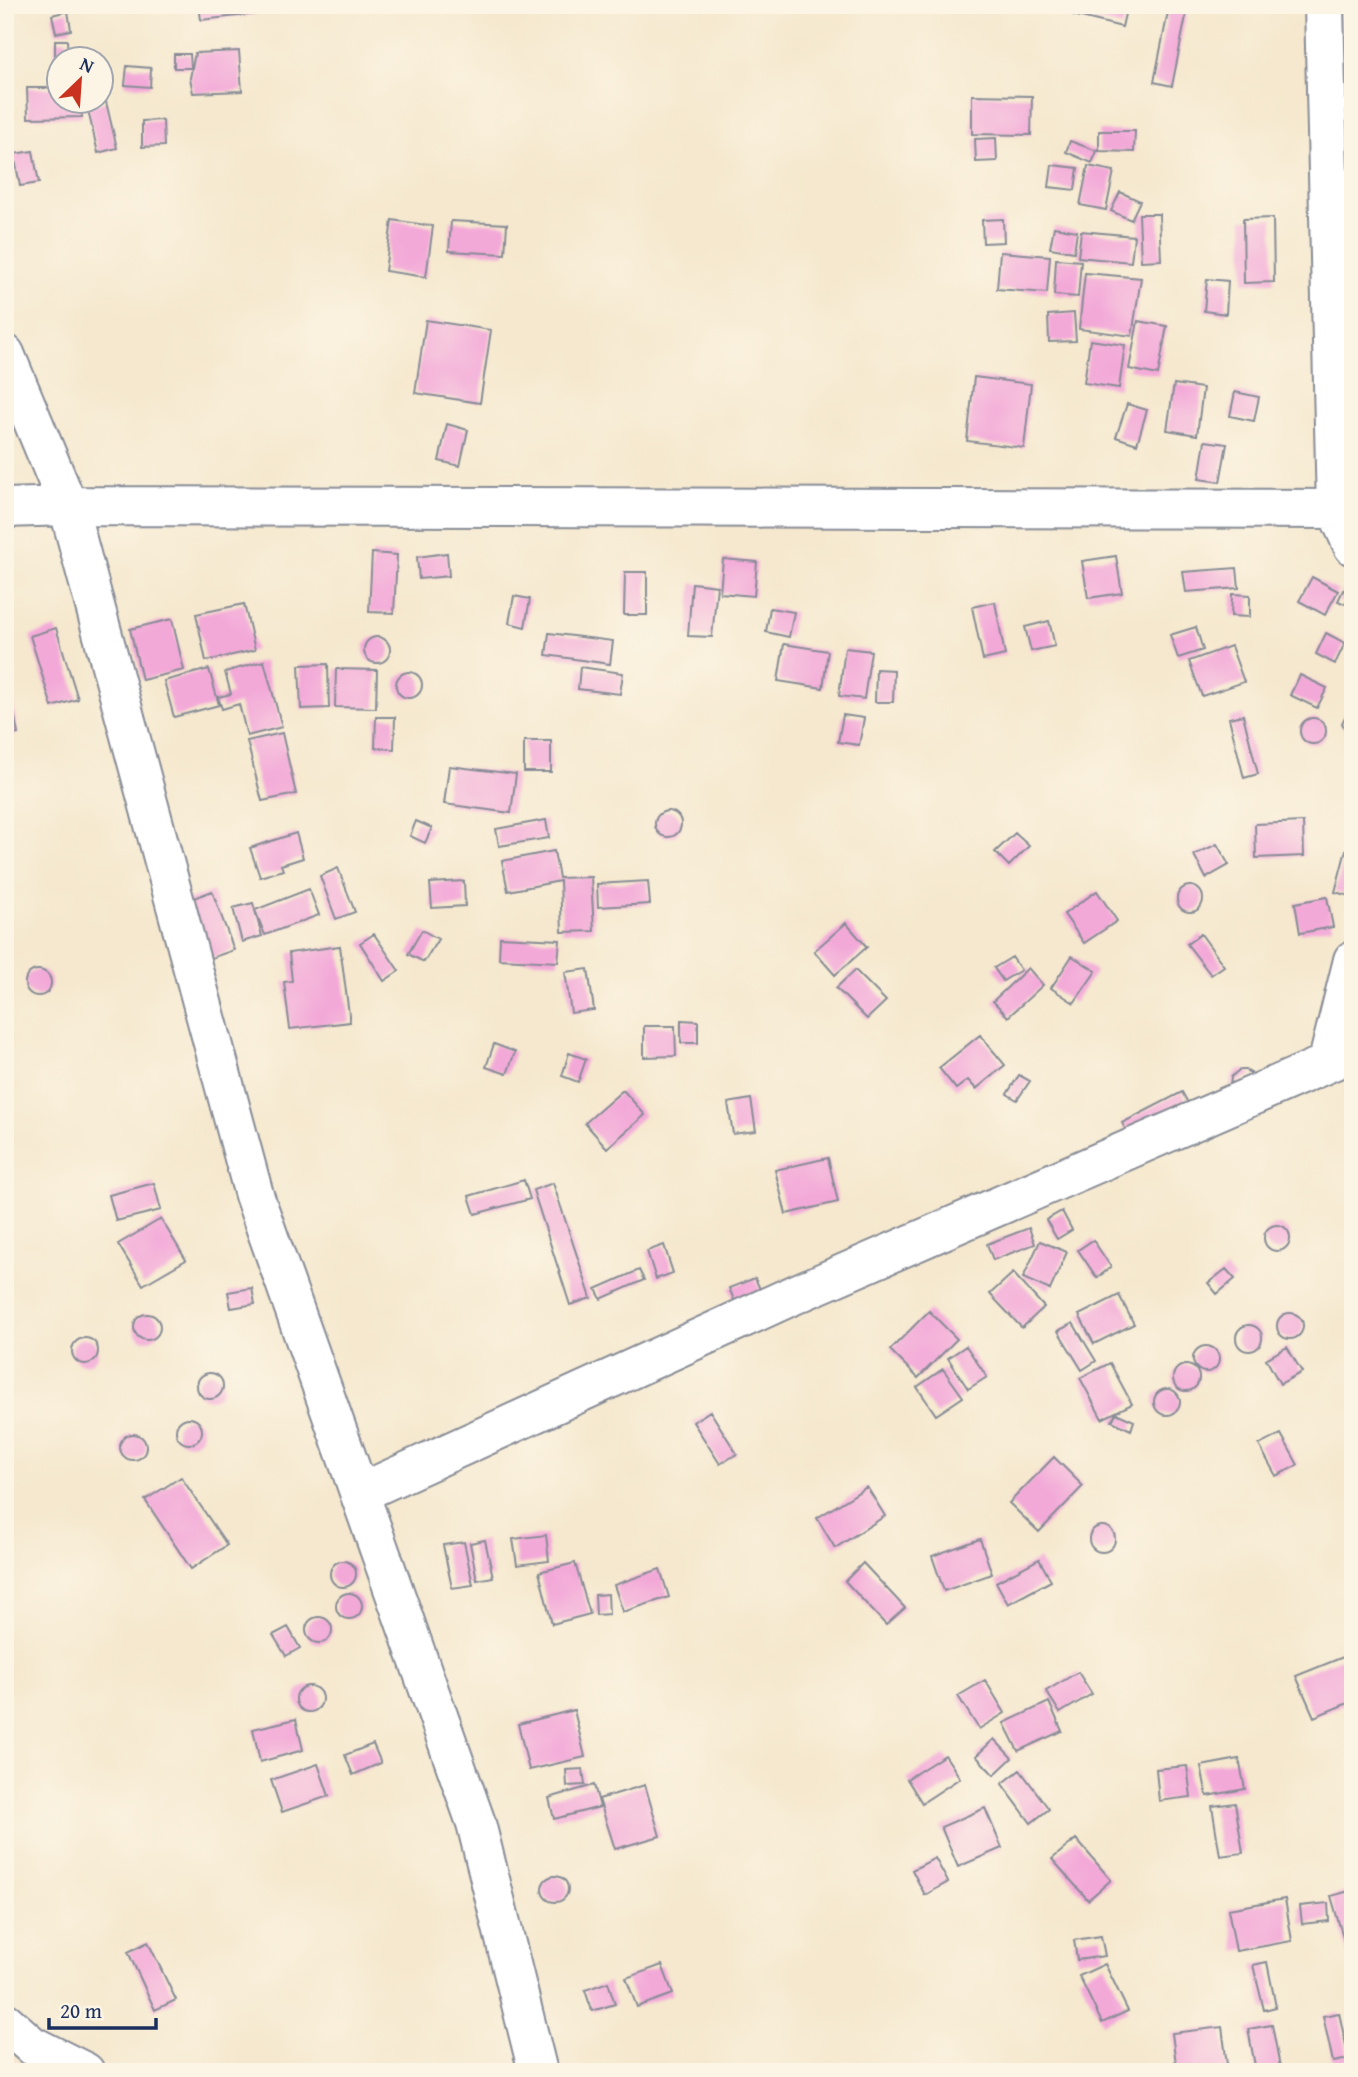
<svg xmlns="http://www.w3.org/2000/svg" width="1358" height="2077" viewBox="0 0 1358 2077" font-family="'Gentium Book Plus',serif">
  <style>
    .building { fill: #f3a9d8 }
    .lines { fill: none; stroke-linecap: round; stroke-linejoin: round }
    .minor-casing { stroke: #888c96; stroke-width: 42 }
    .minor { stroke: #fff; stroke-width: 38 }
  </style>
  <rect width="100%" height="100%" fill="#fcf5e5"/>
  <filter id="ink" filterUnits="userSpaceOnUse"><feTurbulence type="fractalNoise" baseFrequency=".0143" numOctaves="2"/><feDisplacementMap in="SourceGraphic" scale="14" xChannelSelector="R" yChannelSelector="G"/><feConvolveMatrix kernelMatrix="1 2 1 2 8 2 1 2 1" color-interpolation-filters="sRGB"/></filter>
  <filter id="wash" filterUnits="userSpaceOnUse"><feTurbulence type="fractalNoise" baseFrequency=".00686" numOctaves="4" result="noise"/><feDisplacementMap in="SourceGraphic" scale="28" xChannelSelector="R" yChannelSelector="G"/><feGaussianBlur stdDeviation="1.57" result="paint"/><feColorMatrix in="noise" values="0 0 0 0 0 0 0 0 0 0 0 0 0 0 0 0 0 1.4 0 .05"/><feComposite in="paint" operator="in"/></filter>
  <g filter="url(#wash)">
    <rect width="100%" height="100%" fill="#f5e8ce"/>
    <g id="blocks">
      <path class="building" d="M 199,5 L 255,5 L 256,14 L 201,20 Z
        M 1076,5 L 1127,5 L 1122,27 L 1073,15 Z
        M 1169,7 L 1187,11 L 1172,86 L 1154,82 Z
        M 68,11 L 71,30 L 56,33 L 52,15 Z
        M 55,40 L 67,40 L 68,55 L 55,55 Z
        M 239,51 L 242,91 L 193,93 L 190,78 L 195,53 Z
        M 174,54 L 190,54 L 191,68 L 174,68 Z
        M 127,66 L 151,68 L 150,87 L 125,85 Z
        M 10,67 L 12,91 L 5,91 L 5,68 Z
        M 27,88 L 60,88 L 60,102 L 81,102 L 82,117 L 28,118 Z
        M 972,95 L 1032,96 L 1031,135 L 972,134 Z
        M 106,102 L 117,148 L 98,153 L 87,106 Z
        M 163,120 L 164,146 L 142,147 L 142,121 Z
        M 1099,131 L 1135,131 L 1134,152 L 1099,151 Z
        M 996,138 L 997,161 L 976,162 L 975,139 Z
        M 1070,141 L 1097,151 L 1092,163 L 1066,152 Z
        M 33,151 L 39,183 L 20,186 L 14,154 Z
        M 1052,165 L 1078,168 L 1075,190 L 1049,187 Z
        M 1088,166 L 1114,171 L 1106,210 L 1080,205 Z
        M 1120,192 L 1140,201 L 1131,220 L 1111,211 Z
        M 1139,214 L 1159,214 L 1161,260 L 1141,261 Z
        M 1273,218 L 1274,282 L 1244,283 L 1243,219 Z
        M 1003,219 L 1004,242 L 983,243 L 982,220 Z
        M 392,220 L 433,226 L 426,277 L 385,271 Z
        M 451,221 L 507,224 L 505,254 L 449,251 Z
        M 1054,227 L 1077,231 L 1074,252 L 1050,248 Z
        M 1081,231 L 1134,236 L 1131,262 L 1078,257 Z
        M 1000,252 L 1050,256 L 1047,293 L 997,289 Z
        M 1056,259 L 1081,261 L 1078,297 L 1054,295 Z
        M 1085,273 L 1141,278 L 1132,336 L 1079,329 Z
        M 1207,279 L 1228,281 L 1226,314 L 1204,311 Z
        M 1074,313 L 1076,341 L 1049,342 L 1048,315 Z
        M 426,320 L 491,330 L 480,403 L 415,393 Z
        M 1138,321 L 1167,326 L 1158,375 L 1129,369 Z
        M 1090,340 L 1125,345 L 1119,388 L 1084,383 Z
        M 974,377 L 1031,384 L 1024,448 L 967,441 Z
        M 1174,384 L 1203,388 L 1197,435 L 1167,430 Z
        M 1235,392 L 1259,397 L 1254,421 L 1230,416 Z
        M 1127,404 L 1147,410 L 1137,444 L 1116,437 Z
        M 447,424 L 468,430 L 460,466 L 439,461 Z
        M 1205,441 L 1227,444 L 1220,482 L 1199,479 Z
        M 372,553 L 397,555 L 394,613 L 369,612 Z
        M 447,553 L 449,576 L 419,579 L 417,557 Z
        M 1116,556 L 1122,593 L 1088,598 L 1082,561 Z
        M 723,559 L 757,562 L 754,596 L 720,593 Z
        M 1237,568 L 1239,588 L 1186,592 L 1183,572 Z
        M 625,572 L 647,572 L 647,615 L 624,615 Z
        M 1312,577 L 1338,591 L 1325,615 L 1299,601 Z
        M 692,583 L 717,586 L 712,637 L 688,636 Z
        M 1343,590 L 1350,593 L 1345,604 L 1338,601 Z
        M 1232,594 L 1250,595 L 1250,617 L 1231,616 Z
        M 514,596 L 530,599 L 525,627 L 509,623 Z
        M 995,602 L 1005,655 L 983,660 L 972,607 Z
        M 244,604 L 255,650 L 206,661 L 196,614 Z
        M 770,608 L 794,612 L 789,637 L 766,632 Z
        M 172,619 L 184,670 L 142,680 L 130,629 Z
        M 1049,621 L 1055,646 L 1031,651 L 1025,627 Z
        M 1196,627 L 1203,650 L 1178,658 L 1170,635 Z
        M 56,628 L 78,699 L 52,707 L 30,636 Z
        M 549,633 L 613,641 L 610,664 L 546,655 Z
        M 1326,633 L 1345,643 L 1335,664 L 1316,654 Z
        M364 650a13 13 0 1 1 26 0a13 13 0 1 1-26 0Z
        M 784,644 L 828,651 L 823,688 L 778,681 Z
        M 1231,646 L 1244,682 L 1202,696 L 1189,661 Z
        M 845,648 L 871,651 L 864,699 L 839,696 Z
        M 264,661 L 282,727 L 247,736 L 239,704 L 222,709 L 218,697 L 231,694 L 225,672 Z
        M 328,664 L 329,708 L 301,709 L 299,665 Z
        M 580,667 L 623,673 L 620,694 L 578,689 Z
        M 209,669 L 219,705 L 174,717 L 164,681 Z
        M 336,669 L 377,670 L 376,708 L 335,707 Z
        M 876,669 L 894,670 L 893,702 L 875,702 Z
        M396 685a13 13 0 1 1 26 0a13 13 0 1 1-26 0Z
        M 1300,675 L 1327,688 L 1317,708 L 1290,695 Z
        M 10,690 L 18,734 L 5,737 L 5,691 Z
        M 1353,710 L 1353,737 L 1346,732 L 1342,723 L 1347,713 Z
        M 843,715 L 864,718 L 859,745 L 838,742 Z
        M 1243,715 L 1258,774 L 1244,778 L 1229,718 Z
        M 376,717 L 395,717 L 394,749 L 375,748 Z
        M1300 731a13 13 0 1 1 26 0a13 13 0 1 1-26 0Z
        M 282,733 L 296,794 L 262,801 L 247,741 Z
        M 524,741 L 551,741 L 551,772 L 524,772 Z
        M 449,766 L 516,774 L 511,813 L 444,804 Z
        M 1349,782 L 1353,782 L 1353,804 L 1350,804 Z
        M655 824a13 13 0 1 1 26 0a13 13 0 1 1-26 0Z
        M 546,820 L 549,838 L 499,846 L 496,829 Z
        M 416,821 L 432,828 L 425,843 L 410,836 Z
        M 1303,822 L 1304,856 L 1256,858 L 1255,824 Z
        M 296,833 L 303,858 L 281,865 L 283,870 L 260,877 L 250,848 Z
        M 1015,833 L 1029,846 L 1009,866 L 995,852 Z
        M 1217,844 L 1229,865 L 1206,878 L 1194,855 Z
        M 1346,850 L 1353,852 L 1353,897 L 1335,892 Z
        M 554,851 L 559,878 L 591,877 L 594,931 L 562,932 L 560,881 L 508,891 L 502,861 Z
        M 338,868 L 355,912 L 336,919 L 320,876 Z
        M 464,881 L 465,906 L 432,908 L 430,883 Z
        M 648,881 L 650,904 L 598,907 L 597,884 Z
        M1177 899a13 13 0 1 1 26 0a13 13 0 1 1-26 0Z
        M 309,889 L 319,915 L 265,935 L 255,910 Z
        M 212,891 L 234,950 L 208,959 L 186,901 Z
        M 1097,891 L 1117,921 L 1084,943 L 1064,914 Z
        M 1327,897 L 1333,927 L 1300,933 L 1295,903 Z
        M 253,903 L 262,936 L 242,942 L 233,908 Z
        M 846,923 L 867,947 L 835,975 L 814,951 Z
        M 422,930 L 438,939 L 424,962 L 408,954 Z
        M 374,934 L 399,971 L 384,981 L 360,943 Z
        M 1201,934 L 1224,966 L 1211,975 L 1187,944 Z
        M 500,937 L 560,940 L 558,962 L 499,959 Z
        M 340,946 L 350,1022 L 290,1029 L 284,982 L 292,981 L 289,953 Z
        M 1072,956 L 1096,971 L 1074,1003 L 1051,988 Z
        M 1012,957 L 1021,970 L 1003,981 L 994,968 Z
        M 1028,968 L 1043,985 L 1008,1017 L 993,1001 Z
        M 588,969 L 594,1010 L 571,1013 L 565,972 Z
        M25 983a13 13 0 1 1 26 0a13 13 0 1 1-26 0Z
        M 855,970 L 886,1001 L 867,1019 L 836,988 Z
        M 681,1020 L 698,1021 L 698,1043 L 681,1043 Z
        M 644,1026 L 675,1026 L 676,1056 L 644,1057 Z
        M 980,1035 L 1005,1065 L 976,1089 L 968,1080 L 956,1089 L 939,1068 Z
        M 494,1044 L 515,1052 L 507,1074 L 486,1067 Z
        M 569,1053 L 586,1059 L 578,1082 L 562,1076 Z
        M 1239,1070 L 1245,1070 L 1253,1074 L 1230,1087 L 1231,1077 Z
        M 1019,1075 L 1030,1081 L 1017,1100 L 1007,1094 Z
        M 623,1090 L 645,1115 L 607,1148 L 585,1123 Z
        M 1182,1092 L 1193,1112 L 1133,1143 L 1122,1123 Z
        M 751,1099 L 756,1131 L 733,1134 L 728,1103 Z
        M 828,1158 L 838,1202 L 786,1214 L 775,1170 Z
        M 524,1180 L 530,1199 L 475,1214 L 469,1196 Z
        M 154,1183 L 161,1210 L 116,1221 L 109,1195 Z
        M 553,1183 L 591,1298 L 570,1305 L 533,1190 Z
        M 1062,1211 L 1072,1230 L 1057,1239 L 1046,1220 Z
        M 161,1219 L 186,1260 L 143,1285 L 118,1244 Z
        M1264 1238a13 13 0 1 1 26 0a13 13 0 1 1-26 0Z
        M 1029,1228 L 1035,1244 L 993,1260 L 987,1244 Z
        M 1093,1240 L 1111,1267 L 1097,1278 L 1078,1250 Z
        M 1040,1241 L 1067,1252 L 1050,1290 L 1023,1278 Z
        M 664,1245 L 673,1273 L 656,1279 L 647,1251 Z
        M 1226,1269 L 1235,1279 L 1217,1294 L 1208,1283 Z
        M 639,1270 L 644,1280 L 601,1299 L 596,1289 Z
        M 1013,1273 L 1044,1307 L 1022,1328 L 990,1294 Z
        M 755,1278 L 763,1296 L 737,1307 L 729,1288 Z
        M 252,1288 L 255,1304 L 231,1308 L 228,1292 Z
        M 1119,1295 L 1134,1324 L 1094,1344 L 1079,1315 Z
        M 929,1311 L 957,1339 L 918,1378 L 890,1350 Z
        M1277 1326a13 13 0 1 1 26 0a13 13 0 1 1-26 0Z
        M134 1327a13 13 0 1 1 26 0a13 13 0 1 1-26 0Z
        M 1073,1323 L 1096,1361 L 1082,1370 L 1058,1331 Z
        M1236 1338a13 13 0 1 1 26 0a13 13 0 1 1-26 0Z
        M72 1351a13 13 0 1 1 26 0a13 13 0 1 1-26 0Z
        M1193 1359a13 13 0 1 1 26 0a13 13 0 1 1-26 0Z
        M 966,1346 L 987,1377 L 968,1389 L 948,1358 Z
        M 1287,1347 L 1302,1372 L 1280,1384 L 1266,1359 Z
        M 1110,1363 L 1132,1404 L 1102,1419 L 1080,1378 Z
        M1173 1378a13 13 0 1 1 26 0a13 13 0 1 1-26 0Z
        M 943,1369 L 963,1397 L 936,1415 L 917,1387 Z
        M197 1386a13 13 0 1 1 26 0a13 13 0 1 1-26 0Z
        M1154 1402a13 13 0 1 1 26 0a13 13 0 1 1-26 0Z
        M 710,1411 L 737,1454 L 720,1464 L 693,1422 Z
        M 1116,1413 L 1134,1421 L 1131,1430 L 1112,1421 Z
        M176 1431a13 13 0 1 1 26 0a13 13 0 1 1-26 0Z
        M120 1447a13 13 0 1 1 26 0a13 13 0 1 1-26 0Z
        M 1281,1434 L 1298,1465 L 1276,1476 L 1259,1445 Z
        M 1054,1457 L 1083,1486 L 1039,1532 L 1009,1503 Z
        M 181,1477 L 227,1545 L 191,1569 L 145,1500 Z
        M 867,1487 L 885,1516 L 835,1548 L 817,1518 Z
        M1089 1539a13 13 0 1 1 26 0a13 13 0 1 1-26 0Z
        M 546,1535 L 549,1561 L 517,1565 L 513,1539 Z
        M 980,1539 L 992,1574 L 944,1591 L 932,1556 Z
        M 485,1540 L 493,1577 L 477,1580 L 470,1543 Z
        M 464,1542 L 473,1585 L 452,1588 L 443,1545 Z
        M 1039,1559 L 1051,1581 L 1008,1604 L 996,1582 Z
        M330 1574a13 13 0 1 1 26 0a13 13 0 1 1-26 0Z
        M 575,1563 L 590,1614 L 552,1624 L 539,1572 Z
        M 863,1563 L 905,1608 L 886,1625 L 845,1581 Z
        M 660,1569 L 669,1597 L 623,1612 L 614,1585 Z
        M336 1606a13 13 0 1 1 26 0a13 13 0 1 1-26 0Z
        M 608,1594 L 609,1614 L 596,1615 L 595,1595 Z
        M306 1630a13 13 0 1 1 26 0a13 13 0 1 1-26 0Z
        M 1353,1620 L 1353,1644 L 1344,1624 Z
        M 288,1627 L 300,1648 L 286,1656 L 273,1635 Z
        M 1353,1653 L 1353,1701 L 1314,1717 L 1296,1676 Z
        M 1078,1672 L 1092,1694 L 1060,1713 L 1046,1691 Z
        M 985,1680 L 1005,1713 L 979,1729 L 958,1696 Z
        M296 1699a13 13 0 1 1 26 0a13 13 0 1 1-26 0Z
        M 1049,1702 L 1062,1731 L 1018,1751 L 1004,1723 Z
        M 574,1710 L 585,1757 L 529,1770 L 518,1724 Z
        M 296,1719 L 303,1750 L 260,1762 L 253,1729 Z
        M 994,1739 L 1012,1758 L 994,1775 L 976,1756 Z
        M 373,1744 L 381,1763 L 353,1775 L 345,1755 Z
        M 945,1755 L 960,1778 L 922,1803 L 907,1779 Z
        M 1239,1759 L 1245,1789 L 1207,1796 L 1201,1766 Z
        M 318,1764 L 329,1796 L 282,1812 L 271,1780 Z
        M 1187,1766 L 1191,1797 L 1159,1801 L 1156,1769 Z
        M 583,1769 L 585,1785 L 567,1786 L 566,1770 Z
        M 1020,1770 L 1049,1809 L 1031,1823 L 1002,1784 Z
        M 594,1785 L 600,1807 L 554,1819 L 549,1798 Z
        M 645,1785 L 660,1836 L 615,1849 L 599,1799 Z
        M 1235,1803 L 1243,1853 L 1220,1856 L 1212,1806 Z
        M 985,1808 L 1002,1848 L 958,1867 L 941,1827 Z
        M 1076,1839 L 1111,1880 L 1088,1900 L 1052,1859 Z
        M 935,1858 L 948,1882 L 925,1895 L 912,1870 Z
        M542 1889a13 13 0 1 1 26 0a13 13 0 1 1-26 0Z
        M 1353,1890 L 1353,1953 L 1348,1955 L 1331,1896 Z
        M 1285,1899 L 1292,1941 L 1236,1951 L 1228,1909 Z
        M 1328,1903 L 1329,1921 L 1302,1924 L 1300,1906 Z
        M 1101,1936 L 1105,1956 L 1077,1960 L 1074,1940 Z
        M 148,1942 L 176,2000 L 155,2010 L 128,1952 Z
        M 1267,1962 L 1276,2007 L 1264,2010 L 1253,1965 Z
        M 1105,1964 L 1128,2011 L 1102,2023 L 1079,1976 Z
        M 662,1965 L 673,1994 L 637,2007 L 626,1978 Z
        M 608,1982 L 615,2004 L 592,2011 L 585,1990 Z
        M 1339,2013 L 1349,2059 L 1333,2062 L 1323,2016 Z
        M 1272,2025 L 1280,2067 L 1256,2071 L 1248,2029 Z
        M 1222,2027 L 1228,2072 L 1177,2072 L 1172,2033 Z"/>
    </g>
  </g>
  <g filter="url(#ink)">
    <use href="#blocks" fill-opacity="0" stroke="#888c96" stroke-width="2"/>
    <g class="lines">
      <g class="minor-casing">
        <path id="minor" d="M 1324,5 L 1336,509 L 1353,546
          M 5,354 L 68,506 L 254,1195 L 476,1823 L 538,2072
          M 5,508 L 68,506 L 1353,509
          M 1328,1061 L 1353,960
          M 360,1493 L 787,1298 L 1353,1052
          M 5,2022 L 31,2045 L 85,2072"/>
      </g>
      <use href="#minor" class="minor"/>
    </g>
  </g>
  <rect width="1358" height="2077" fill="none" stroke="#fcf5e5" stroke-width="28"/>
  <g transform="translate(80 80) rotate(25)"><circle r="33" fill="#fcf5e5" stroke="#a2a6af" stroke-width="2"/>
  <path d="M0-5L12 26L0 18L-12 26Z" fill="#c8321e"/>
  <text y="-10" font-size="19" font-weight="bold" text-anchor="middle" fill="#1b2f5e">N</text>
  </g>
  <path d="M49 2018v10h107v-10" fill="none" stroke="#1b2f5e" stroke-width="3.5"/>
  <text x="60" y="2018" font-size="21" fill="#1b2f5e" stroke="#fcf5e5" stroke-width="5" paint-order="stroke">20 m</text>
</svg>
